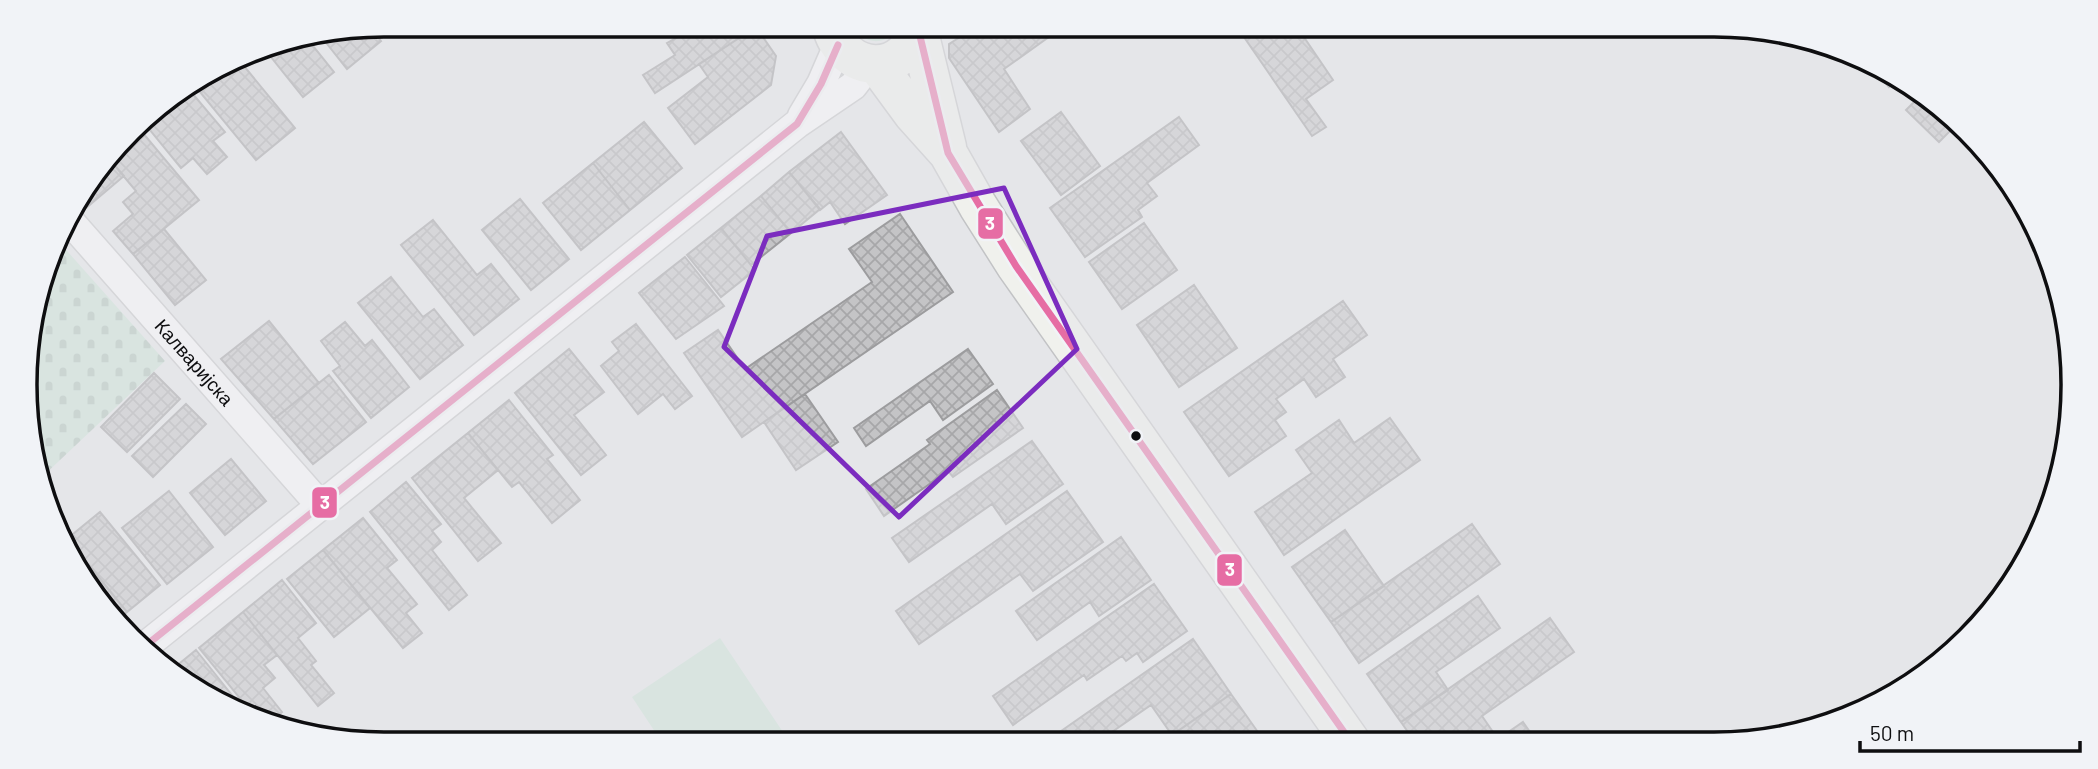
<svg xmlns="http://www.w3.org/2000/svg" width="2098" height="769" viewBox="0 0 2098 769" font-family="Barlow,sans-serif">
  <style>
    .green { fill: #cae3d6 }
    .cemetery { fill: url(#cemetery-stones) }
    .building { fill: url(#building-cross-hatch); stroke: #9c9c9e; stroke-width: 2 }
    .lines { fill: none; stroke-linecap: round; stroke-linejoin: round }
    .minor-casing { stroke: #c2c3c5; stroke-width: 31 }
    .secondary-casing { stroke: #c2c3c5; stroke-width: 41 }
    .minor { stroke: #fbfbfc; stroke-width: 28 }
    .secondary { stroke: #f0f1ed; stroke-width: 38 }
    .bus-1-casing { stroke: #f1f3f7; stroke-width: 12 }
    .bus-1 { stroke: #e66da4; stroke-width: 7 }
    .marked { fill: none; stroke: #7b2cbf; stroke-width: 5; stroke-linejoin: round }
    .bus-dot { fill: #0e0e10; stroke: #f1f3f7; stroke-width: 2.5 }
    .labels { text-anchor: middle; stroke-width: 5; stroke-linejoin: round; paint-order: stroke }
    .street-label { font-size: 19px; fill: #0e0e10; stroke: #f1f3f7 }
    .rim { fill: none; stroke: #0e0e10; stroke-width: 3.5 }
    .line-badge { stroke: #f1f3f7; stroke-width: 2.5 }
    .badge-label { font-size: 19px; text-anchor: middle; font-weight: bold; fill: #fff }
  </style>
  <defs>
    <pattern id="cemetery-stones" width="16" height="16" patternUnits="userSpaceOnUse" patternTransform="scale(1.75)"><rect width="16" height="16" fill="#cae3d6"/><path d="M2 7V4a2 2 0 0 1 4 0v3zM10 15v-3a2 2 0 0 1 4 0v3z" fill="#acc2b7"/></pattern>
    <pattern id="building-cross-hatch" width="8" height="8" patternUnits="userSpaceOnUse" patternTransform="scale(1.75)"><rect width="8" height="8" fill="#c4c4c6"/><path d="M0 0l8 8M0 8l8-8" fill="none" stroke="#a7a7a9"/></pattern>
  </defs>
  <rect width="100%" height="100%" fill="#e5e6e9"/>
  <path class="green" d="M 853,25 L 853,24 L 898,25 C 889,47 862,46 853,25 Z
    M 720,638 L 791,744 L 663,744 L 632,697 Z"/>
  <path class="cemetery" d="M 60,243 L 165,361 L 41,478 L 32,455 L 28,337 Z"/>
  <path class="building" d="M 572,24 L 592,24 L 578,34 Z
    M 670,24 L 754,24 L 756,27 L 655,93 L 643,75 L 675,55 L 667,43 L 678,37 Z
    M 981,24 L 1067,24 L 1004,69 L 1030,109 L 999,132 L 949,58 L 949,44 Z
    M 1235,24 L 1295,24 L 1333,80 L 1306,99 L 1326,127 L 1312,136 Z
    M 370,27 L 381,41 L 347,69 L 320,35 Z
    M 756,27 L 776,56 L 771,85 L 695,144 L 668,108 L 708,77 L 699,64 Z
    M 316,36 L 320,40 L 313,46 L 334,72 L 303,97 L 263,47 L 268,44 Z
    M 239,60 L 295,128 L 256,160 L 195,86 Z
    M 1873,69 L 1896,81 L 1889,87 Z
    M 192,93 L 225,132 L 213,141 L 227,157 L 207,174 L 193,158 L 181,168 L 149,129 Z
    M 1922,94 L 1933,99 L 1956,125 L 1939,142 L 1906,110 Z
    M 1061,112 L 1100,166 L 1061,195 L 1021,141 Z
    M 1179,117 L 1199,145 L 1147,183 L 1157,196 L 1138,210 L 1142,217 L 1085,257 L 1050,208 Z
    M 644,122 L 682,168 L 630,210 L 593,163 Z
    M 137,126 L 199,200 L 133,254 L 113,231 L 133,214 L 123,202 L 136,191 L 110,160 Z
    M 841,132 L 887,195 L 845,224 L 830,202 L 820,210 L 789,172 Z
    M 110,160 L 124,176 L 86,208 L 78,198 Z
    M 593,163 L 630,210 L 581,250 L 543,203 Z
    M 789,172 L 820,209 L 791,233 L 761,196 Z
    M 761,196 L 791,233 L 751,265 L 721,228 Z
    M 520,199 L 569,259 L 531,290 L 482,230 Z
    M 900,214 L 953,292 L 742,437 L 684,353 L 718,330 L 745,369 L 872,282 L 849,249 Z
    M 433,220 L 477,275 L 491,264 L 519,299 L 474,335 L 401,245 Z
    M 1144,223 L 1177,270 L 1122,309 L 1089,262 Z
    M 721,228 L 755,270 L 721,297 L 687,255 Z
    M 164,229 L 206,280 L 175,305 L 133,254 Z
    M 685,257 L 724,306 L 676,339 L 639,293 Z
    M 391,277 L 423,317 L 434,309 L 463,345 L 420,379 L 358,303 Z
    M 1194,285 L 1237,348 L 1179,387 L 1137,325 Z
    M 1343,301 L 1367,335 L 1333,359 L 1345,377 L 1316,397 L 1304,379 L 1276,399 L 1286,412 L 1275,420 L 1286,436 L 1229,476 L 1184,412 Z
    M 269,321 L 319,383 L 274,419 L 221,359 Z
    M 345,322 L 365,346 L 372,340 L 409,387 L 371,418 L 333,371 L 340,366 L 321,341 Z
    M 636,324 L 692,396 L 675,409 L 663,394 L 638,414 L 601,366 L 619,351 L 612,342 Z
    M 569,349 L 604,392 L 574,415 L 606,455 L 581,475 L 515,393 Z
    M 968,349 L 993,384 L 943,420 L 930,401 L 866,446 L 854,428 Z
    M 154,373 L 180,399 L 127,452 L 101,427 Z
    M 329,375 L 366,422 L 313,464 L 274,419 Z
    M 997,390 L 1023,428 L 953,477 L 948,471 L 884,516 L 866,489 L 930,444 L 927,440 Z
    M 805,394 L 838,442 L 796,470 L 764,422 Z
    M 509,400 L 553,455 L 547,459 L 580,500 L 552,523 L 519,482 L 512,487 L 468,433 Z
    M 186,404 L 206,424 L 153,477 L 132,456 Z
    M 1390,418 L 1420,460 L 1284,555 L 1255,512 L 1312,473 L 1296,450 L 1339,420 L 1354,443 Z
    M 468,433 L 498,470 L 464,498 L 501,543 L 478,561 L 412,478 Z
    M 1032,441 L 1063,484 L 1006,524 L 992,504 L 909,562 L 892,538 Z
    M 231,459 L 266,501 L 225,535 L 190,493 Z
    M 406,482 L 441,524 L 432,531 L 441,542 L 432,550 L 467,595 L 449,610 L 370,512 Z
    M 169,491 L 213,547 L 167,584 L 122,528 Z
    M 1067,491 L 1103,542 L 1033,591 L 1020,574 L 919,644 L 896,611 Z
    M 100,512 L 160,585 L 127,612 L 67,539 Z
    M 363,518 L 397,560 L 387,568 L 417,604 L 406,613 L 422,633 L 403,648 L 323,550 Z
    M 1472,524 L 1500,564 L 1359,663 L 1331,622 Z
    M 1345,530 L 1384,586 L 1331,622 L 1292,567 Z
    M 1121,537 L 1151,580 L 1099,616 L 1090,602 L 1037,640 L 1016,611 Z
    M 323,550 L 370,608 L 334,637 L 287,579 Z
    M 89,565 L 127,612 L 118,619 L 85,584 L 80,572 Z
    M 282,580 L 316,623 L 298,638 L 316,661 L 311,665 L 334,693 L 318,706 L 243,612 Z
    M 1154,584 L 1187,631 L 1143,662 L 1137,653 L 1126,661 L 1122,656 L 1087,680 L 1084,675 L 1013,725 L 993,696 Z
    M 1478,596 L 1500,628 L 1436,672 L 1448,690 L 1401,722 L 1367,674 Z
    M 243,612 L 277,655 L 264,665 L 275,678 L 263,688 L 282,712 L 270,722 L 251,712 L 199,648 Z
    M 1550,618 L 1574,652 L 1482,716 L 1493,732 L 1479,742 L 1415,742 L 1401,722 Z
    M 1193,639 L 1231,694 L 1172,735 L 1151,705 L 1096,743 L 1044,743 Z
    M 196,650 L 243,709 L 169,672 Z
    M 1231,694 L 1260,735 L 1250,743 L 1161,743 Z
    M 1523,722 L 1537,742 L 1494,742 Z"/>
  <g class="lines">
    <g class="minor-casing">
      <g id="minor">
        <path d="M 802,116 L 821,84 L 838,45"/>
        <path id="s1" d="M 68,219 L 320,505"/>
        <path d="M 144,647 L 797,124 L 853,86 L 870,64"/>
      </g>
    </g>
    <g class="secondary-casing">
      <path id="secondary" d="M 831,24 C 842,77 910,78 918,24
        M 918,28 L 947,147
        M 877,65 L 913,114 L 948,153 L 978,206 L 1016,266 L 1351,742"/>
    </g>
    <use href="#minor" class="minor"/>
    <use href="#secondary" class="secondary"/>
    <g class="bus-1-casing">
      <path id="bus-1" d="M 918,28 L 948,153 L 1016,266 L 1351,742
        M 144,647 L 797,124 L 821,84 L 838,45"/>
    </g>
    <use href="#bus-1" class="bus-1"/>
  </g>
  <path d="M0 0H2098V769H0ZM 1004,188 L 1077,349 L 899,517 L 724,347 L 767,236 Z" fill="#e5e6e9" fill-opacity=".55" fill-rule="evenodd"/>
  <path class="marked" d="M 1004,188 L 1077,349 L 899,517 L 724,347 L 767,236 Z"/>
  <circle class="bus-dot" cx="1136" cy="436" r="6"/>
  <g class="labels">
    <g class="street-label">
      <text dy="7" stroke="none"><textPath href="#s1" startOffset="191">Калваријска</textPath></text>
    </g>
  </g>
  <path d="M0 0H2098V769H0ZM384 37H1714A347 347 0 0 1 2061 384V385A347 347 0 0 1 1714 732H384A347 347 0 0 1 37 385V384A347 347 0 0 1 384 37Z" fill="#f1f3f7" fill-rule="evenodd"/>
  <path class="rim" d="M384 37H1714A347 347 0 0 1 2061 384V385A347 347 0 0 1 1714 732H384A347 347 0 0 1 37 385V384A347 347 0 0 1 384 37Z"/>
  <g class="line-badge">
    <rect x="977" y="207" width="27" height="33" rx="7" fill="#e66da4"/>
    <rect x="311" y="486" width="27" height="33" rx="7" fill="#e66da4"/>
    <rect x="1216" y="553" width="27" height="34" rx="7" fill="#e66da4"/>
  </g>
  <g class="badge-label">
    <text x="990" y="230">3</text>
    <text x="325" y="509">3</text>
    <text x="1230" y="576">3</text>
  </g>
  <path d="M1860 741v10h220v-10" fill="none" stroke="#0e0e10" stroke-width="3.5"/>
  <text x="1870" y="741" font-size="21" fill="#0e0e10" stroke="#f1f3f7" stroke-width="5" paint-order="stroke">50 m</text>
</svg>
